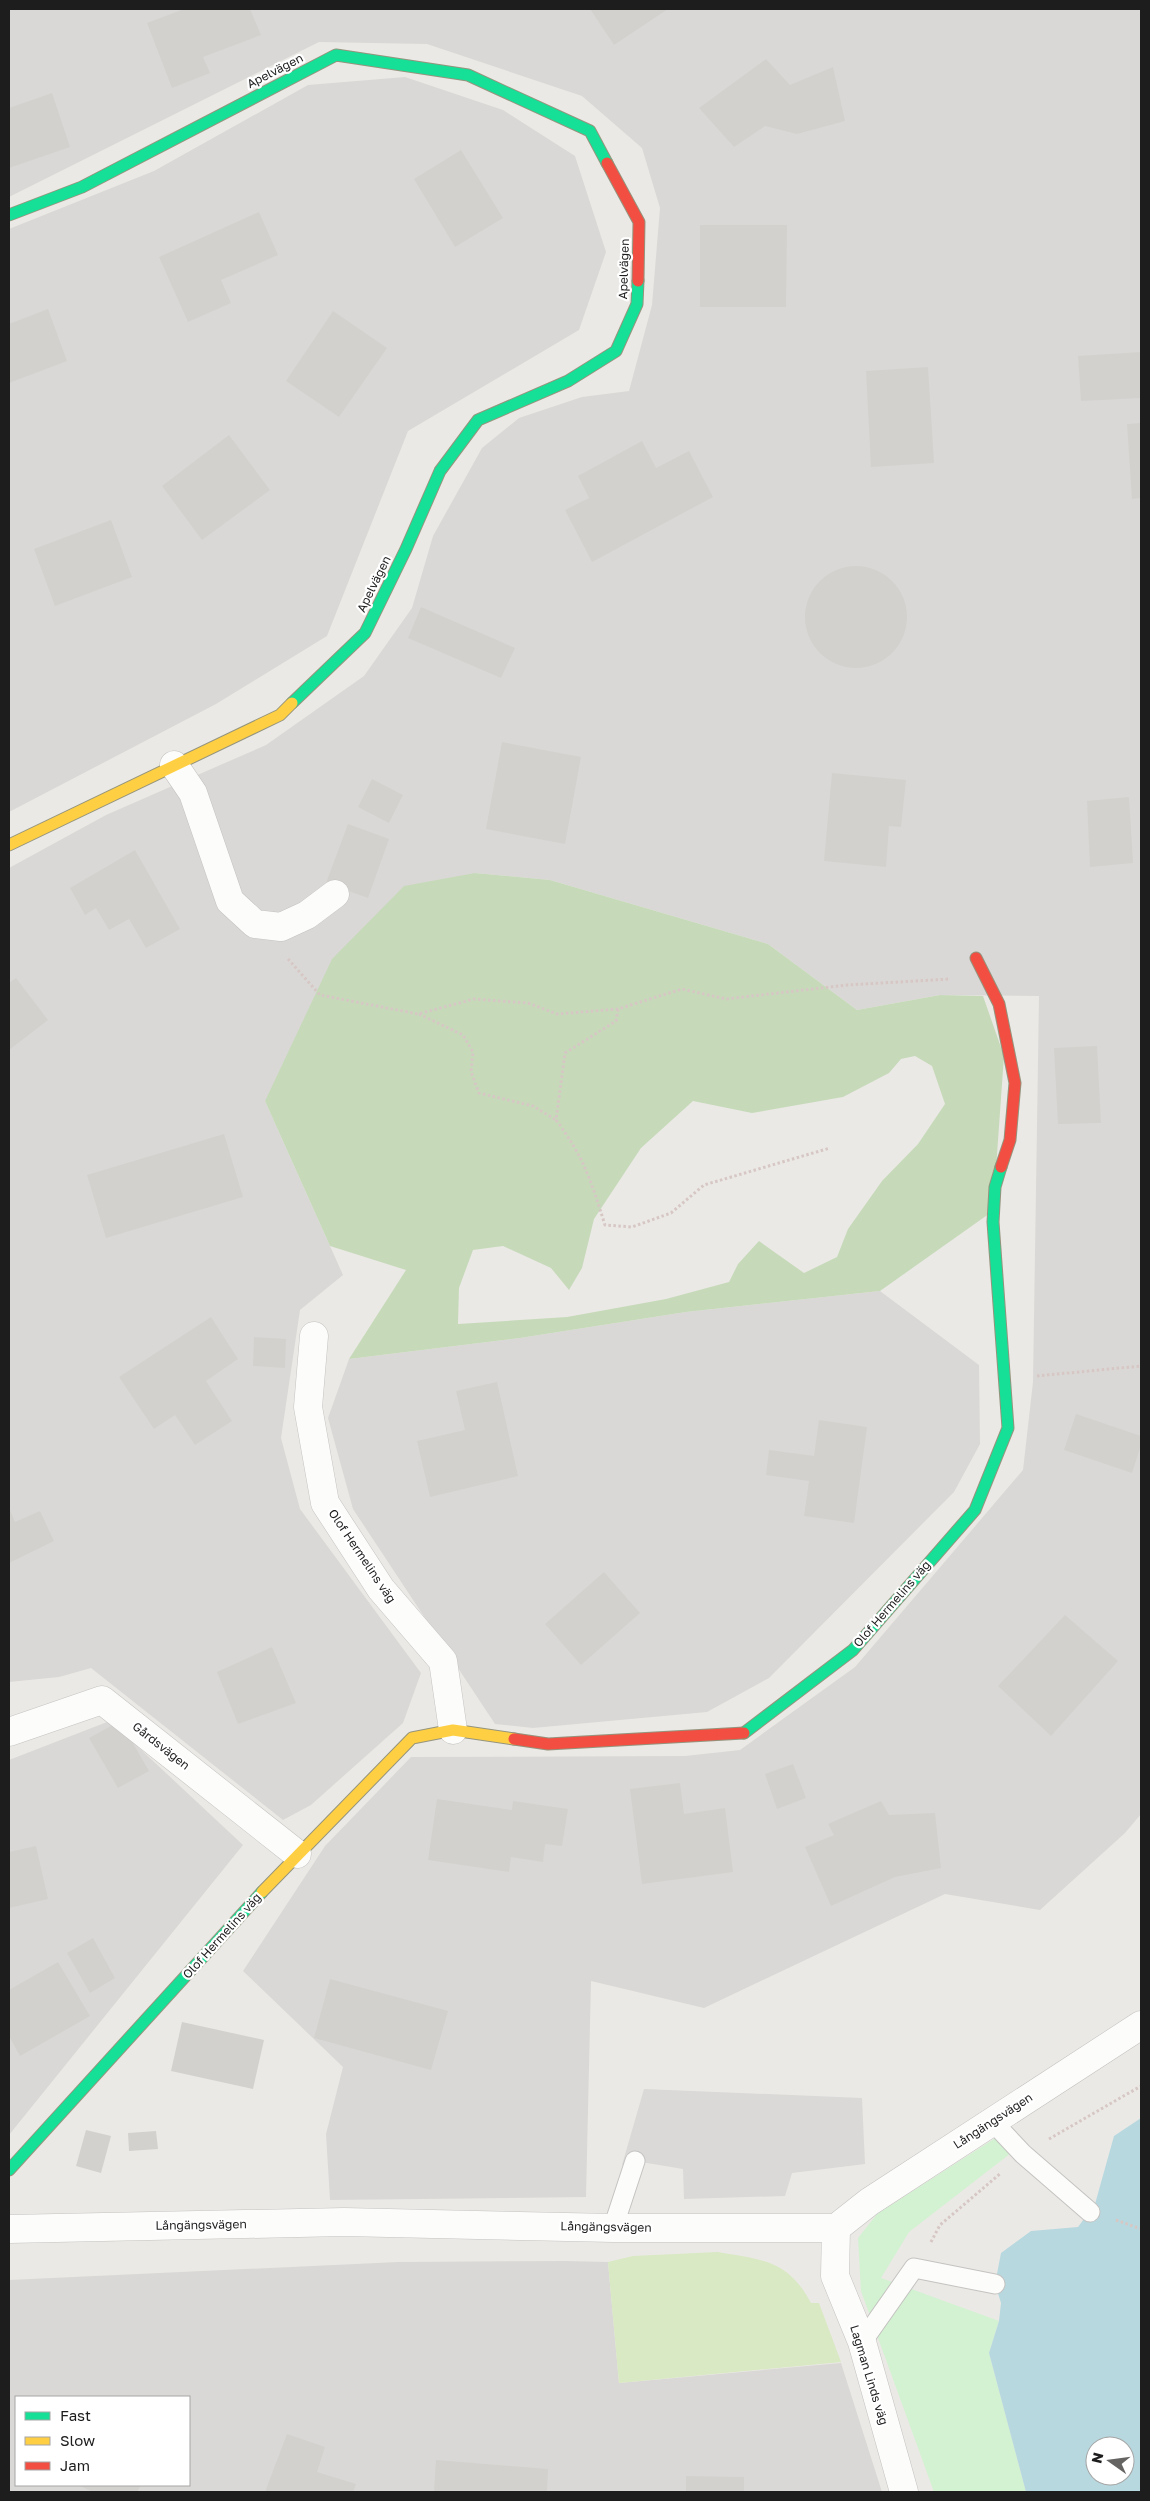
<svg xmlns="http://www.w3.org/2000/svg" width="1150" height="2501" viewBox="0 0 1150 2501" font-family="'Golos Text',sans-serif">
  <style>
    .residential { fill: #dad8d6; fill-rule: evenodd }
    .grass { fill: #d8e9c3 }
    .forest { fill: #c6daba; fill-rule: evenodd }
    .park { fill: #d2f2d1 }
    .parking { fill: #dad9d7 }
    .water { fill: #b8d8df; fill-rule: evenodd }
    .building { fill: #d3d1ce }
    .lines { fill: none; stroke-linecap: round; stroke-linejoin: round }
    .lane-casing { stroke: #c4c3c1; stroke-width: 21 }
    .street-casing { stroke: #c4c3c1; stroke-width: 29 }
    .fast-casing { stroke: #94947d; stroke-width: 13 }
    .slow-casing { stroke: #94947d; stroke-width: 13 }
    .jam-casing { stroke: #94947d; stroke-width: 13 }
    .path { stroke: #d6c7c4; stroke-width: 3; stroke-dasharray: 2.5 2.5; stroke-linecap: butt }
    .lane { stroke: #fcfcfb; stroke-width: 19 }
    .street { stroke: #fcfcfb; stroke-width: 28 }
    .fast { stroke: #16e098; stroke-width: 11 }
    .slow { stroke: #ffcf43; stroke-width: 11 }
    .jam { stroke: #f24e42; stroke-width: 11 }
    .labels { text-anchor: middle; stroke-width: 4.5; stroke-linejoin: round; paint-order: stroke }
    .street-label { font-size: 12px; fill: #1d1d1d; stroke: #fff }
  </style>
  <rect width="100%" height="100%" fill="#ebe9e5"/>
  <path class="residential" d="M 9,9 L 1141,9 L 1141,1814 L 1125,1833 L 1040,1910 L 945,1894 L 704,2008 L 591,1981 L 586,2197 L 330,2200 L 326,2134 L 343,2067 L 243,1971 L 325,1846 L 411,1757 L 685,1756 L 740,1750 L 855,1667 L 1023,1470 L 1033,1382 L 1039,996 L 940,995 L 857,1010 L 768,944 L 550,880 L 475,873 L 265,1101 L 343,1275 L 300,1310 L 281,1438 L 300,1509 L 421,1673 L 403,1723 L 311,1805 L 283,1820 L 91,1668 L 59,1677 L 9,1682 L 9,868 L 106,815 L 266,745 L 364,676 L 412,608 L 433,536 L 482,448 L 519,418 L 582,397 L 629,391 L 652,305 L 660,208 L 642,148 L 582,96 L 427,44 L 319,42 L 9,197 Z
    M 405,77 L 503,110 L 575,156 L 606,252 L 579,330 L 408,431 L 327,636 L 216,704 L 9,812 L 9,229 L 154,171 L 308,85 Z
    M 880,1291 L 979,1365 L 980,1444 L 954,1492 L 769,1678 L 707,1712 L 533,1728 L 495,1724 L 353,1509 L 328,1418 L 349,1359 L 520,1338 L 686,1312 Z
    M 107,1722 L 121,1731 L 243,1845 L 9,2135 L 9,1760 Z
    M 565,2261 L 608,2262 L 619,2383 L 841,2363 L 882,2492 L 9,2492 L 9,2280 L 398,2262 ZM 16,2397 L 189,2397 L 189,2485 L 16,2485 Z"/>
  <path class="grass" d="M 718,2252 C 763,2260 788,2260 811,2303 L 819,2303 L 841,2362 L 619,2383 L 608,2262 L 633,2256 Z"/>
  <path class="forest" d="M 475,873 L 550,880 L 768,944 L 857,1010 L 940,995 L 983,996 L 1004,1056 L 993,1211 L 880,1291 L 686,1312 L 520,1338 L 349,1359 L 406,1270 L 330,1246 L 265,1101 L 332,959 L 404,886 ZM 915,1056 L 932,1066 L 945,1104 L 918,1144 L 882,1181 L 848,1229 L 837,1257 L 804,1273 L 759,1241 L 738,1264 L 729,1282 L 666,1299 L 567,1317 L 458,1324 L 459,1288 L 473,1250 L 503,1246 L 551,1268 L 569,1290 L 582,1268 L 594,1219 L 641,1148 L 693,1101 L 752,1113 L 843,1097 L 889,1073 L 901,1059 Z"/>
  <path class="park" d="M 997,2137 L 1011,2153 L 909,2232 L 881,2278 L 999,2321 L 989,2353 L 1026,2492 L 934,2492 L 861,2291 L 858,2238 L 877,2214 Z"/>
  <path class="parking" d="M 644,2089 L 862,2098 L 865,2164 L 792,2173 L 785,2196 L 684,2199 L 683,2169 L 635,2161 L 622,2165 Z"/>
  <path class="water" d="M 1141,2118 L 1141,2492 L 1026,2492 L 989,2353 L 999,2321 L 1001,2303 L 995,2284 L 1001,2253 L 1031,2231 L 1078,2227 L 1095,2204 L 1114,2136 ZM 1095,2446 L 1125,2446 L 1125,2476 L 1095,2476 Z"/>
  <path class="building" d="M 184,9 L 250,9 L 261,35 L 203,57 L 210,73 L 172,88 L 147,23 Z
    M 590,9 L 668,9 L 614,45 Z
    M 766,59 L 790,85 L 833,67 L 845,121 L 797,134 L 765,126 L 734,147 L 699,108 Z
    M 52,93 L 70,147 L 9,168 L 9,108 Z
    M 461,150 L 503,218 L 455,247 L 414,179 Z
    M 259,212 L 278,255 L 221,280 L 231,303 L 188,322 L 159,257 Z
    M 700,225 L 787,225 L 786,307 L 700,307 Z
    M 48,309 L 67,361 L 9,383 L 9,324 Z
    M 333,311 L 387,348 L 339,417 L 286,381 Z
    M 1141,352 L 1141,398 L 1081,401 L 1078,356 Z
    M 928,367 L 934,463 L 871,467 L 866,371 Z
    M 1141,423 L 1141,498 L 1132,499 L 1127,424 Z
    M 229,435 L 270,490 L 202,540 L 162,486 Z
    M 642,441 L 656,468 L 689,451 L 713,497 L 592,562 L 565,510 L 589,498 L 578,476 Z
    M 111,520 L 132,577 L 55,606 L 34,549 Z
    M805 617a51 51 0 1 1 102 0a51 51 0 1 1-102 0Z
    M 421,607 L 515,648 L 501,678 L 408,638 Z
    M 502,742 L 581,757 L 565,844 L 486,829 Z
    M 832,773 L 906,780 L 901,827 L 889,826 L 886,867 L 824,861 Z
    M 372,779 L 403,795 L 389,823 L 358,807 Z
    M 1129,797 L 1133,863 L 1090,867 L 1087,801 Z
    M 348,824 L 389,839 L 368,898 L 326,883 Z
    M 135,850 L 180,929 L 146,948 L 129,919 L 109,930 L 96,908 L 85,915 L 70,888 Z
    M 16,978 L 48,1020 L 9,1050 L 9,983 Z
    M 1097,1046 L 1101,1123 L 1058,1124 L 1054,1048 Z
    M 224,1134 L 243,1197 L 106,1238 L 87,1175 Z
    M 211,1317 L 238,1359 L 206,1381 L 232,1421 L 195,1445 L 175,1415 L 154,1429 L 119,1377 Z
    M 254,1337 L 286,1339 L 285,1368 L 253,1366 Z
    M 497,1382 L 518,1476 L 430,1497 L 417,1441 L 465,1430 L 456,1391 Z
    M 1076,1414 L 1141,1436 L 1141,1445 L 1132,1473 L 1064,1450 Z
    M 819,1420 L 867,1427 L 854,1523 L 804,1516 L 809,1481 L 766,1475 L 769,1450 L 814,1456 Z
    M 9,1508 L 15,1522 L 40,1511 L 54,1541 L 9,1563 Z
    M 604,1572 L 640,1613 L 581,1665 L 545,1624 Z
    M 1065,1615 L 1118,1661 L 1051,1736 L 998,1686 Z
    M 272,1647 L 296,1703 L 238,1724 L 217,1672 Z
    M 120,1721 L 149,1771 L 118,1788 L 89,1738 Z
    M 793,1764 L 806,1798 L 777,1809 L 765,1774 Z
    M 680,1783 L 684,1814 L 725,1808 L 733,1872 L 642,1884 L 630,1789 Z
    M 437,1799 L 512,1810 L 513,1801 L 568,1809 L 562,1846 L 545,1844 L 543,1862 L 511,1857 L 509,1872 L 428,1860 Z
    M 881,1801 L 889,1815 L 935,1813 L 941,1868 L 895,1877 L 831,1906 L 805,1847 L 834,1835 L 828,1824 Z
    M 36,1846 L 48,1899 L 9,1908 L 9,1852 Z
    M 93,1938 L 115,1978 L 90,1993 L 67,1953 Z
    M 58,1962 L 90,2016 L 20,2056 L 9,2036 L 9,1990 Z
    M 330,1979 L 448,2011 L 431,2070 L 314,2038 Z
    M 182,2022 L 264,2040 L 253,2089 L 171,2071 Z
    M 86,2130 L 111,2136 L 101,2173 L 76,2166 Z
    M 156,2131 L 158,2149 L 129,2151 L 128,2133 Z
    M 287,2434 L 325,2447 L 317,2472 L 356,2484 L 353,2492 L 265,2492 Z
    M 436,2460 L 548,2469 L 547,2492 L 434,2492 Z
    M 686,2476 L 744,2477 L 744,2492 L 686,2492 Z
    M 78,2485 L 141,2485 L 137,2492 L 93,2492 Z"/>
  <g class="lines">
    <g class="lane-casing">
      <path id="lane" d="M 992,2121 L 1023,2154 L 1090,2212
        M 613,2228 L 635,2161
        M 862,2342 L 914,2268 L 995,2284"/>
    </g>
    <g class="street-casing">
      <path id="street" d="M 174,765 L 193,793 L 230,901 L 255,924 L 281,927 L 307,915 L 335,894
        M 314,1336 L 308,1407 L 325,1503 L 381,1589 L 443,1661 L 453,1730
        M 9,1732 L 102,1700 L 297,1854
        M 836,2228 L 835,2276 L 862,2342 L 904,2492
        M 9,2229 L 344,2222 L 613,2228 L 836,2228 L 869,2202 L 1141,2025"/>
    </g>
    <g class="fast-casing">
      <path id="fast" d="M 9,215 L 82,187 L 336,55 L 468,75 L 590,131 L 607,163
        M 292,703 L 365,633 L 406,549 L 440,471 L 478,420 L 568,381 L 616,351 L 637,304 L 638,281
        M 744,1733 L 853,1650 L 975,1510 L 1008,1428 L 993,1222 L 995,1187 L 1001,1167
        M 9,2170 L 262,1892"/>
    </g>
    <g class="slow-casing">
      <path id="slow" d="M 9,845 L 280,715 L 292,703
        M 262,1892 L 412,1738 L 453,1730 L 514,1739"/>
    </g>
    <g class="jam-casing">
      <path id="jam" d="M 607,163 L 639,222 L 638,281
        M 976,958 L 999,1004 L 1015,1083 L 1010,1140 L 1001,1167
        M 514,1739 L 548,1744 L 744,1733"/>
    </g>
    <path class="path" d="M 288,959 L 320,995 L 418,1014 L 474,999 L 528,1003 L 557,1014 L 618,1009 L 682,989 L 726,999 L 847,985 L 950,979
      M 618,1009 L 616,1021 L 565,1053 L 556,1120 C 584,1157 591,1181 605,1225 L 632,1227 L 671,1213 L 704,1185 L 830,1148
      M 419,1014 L 463,1035 L 473,1052 L 471,1072 L 479,1093 L 533,1106 L 556,1120
      M 1037,1376 L 1141,1366
      M 1049,2139 L 1141,2086
      M 1116,2220 L 1141,2229
      M 931,2242 L 940,2225 L 1001,2173"/>
    <use href="#lane" class="lane"/>
    <use href="#street" class="street"/>
    <use href="#fast" class="fast"/>
    <use href="#slow" class="slow"/>
    <use href="#jam" class="jam"/>
  </g>
  <g class="labels">
    <g class="street-label">
      <text transform="translate(275 71) rotate(-27)" y="4">Apelvägen</text>
      <text transform="translate(624 269) rotate(-88)" y="4">Apelvägen</text>
      <text transform="translate(374 584) rotate(-64)" y="4">Apelvägen</text>
      <text transform="translate(362 1556) rotate(56)" y="4">Olof Hermelins väg</text>
      <text transform="translate(892 1604) rotate(-49)" y="4">Olof Hermelins väg</text>
      <text transform="translate(161 1746) rotate(38)" y="4">Gårdsvägen</text>
      <text transform="translate(222 1936) rotate(-48)" y="4">Olof Hermelins väg</text>
      <text transform="translate(993 2121) rotate(-33)" y="4">Långängsvägen</text>
      <text transform="translate(201 2225) rotate(-1)" y="4">Långängsvägen</text>
      <text transform="translate(606 2227) rotate(1)" y="4">Långängsvägen</text>
      <text transform="translate(869 2375) rotate(73)" y="4">Lagman Linds väg</text>
    </g>
  </g>
  <rect width="1150" height="2501" fill="none" stroke="#1d1d1d" stroke-width="20"/>
  <rect x="15" y="2396" width="175" height="90" fill="#ffffff" stroke="#a5a5a5"/>
  <rect x="25" y="2412" width="25" height="8" fill="#16e098" stroke="#a5a5a5"/>
  <text x="60" y="2421" font-size="15" fill="#1d1d1d">Fast</text>
  <rect x="25" y="2437" width="25" height="8" fill="#ffcf43" stroke="#a5a5a5"/>
  <text x="60" y="2446" font-size="15" fill="#1d1d1d">Slow</text>
  <rect x="25" y="2462" width="25" height="8" fill="#f24e42" stroke="#a5a5a5"/>
  <text x="60" y="2471" font-size="15" fill="#1d1d1d">Jam</text>
  <g transform="translate(1110 2461) rotate(284)"><circle r="24" fill="#ffffff" stroke="#a5a5a5"/>
  <path d="M0-4L9 19L0 12L-9 19Z" fill="#656463"/>
  <text y="-8" font-size="14" font-weight="bold" text-anchor="middle" fill="#1d1d1d">N</text>
  </g>
</svg>
